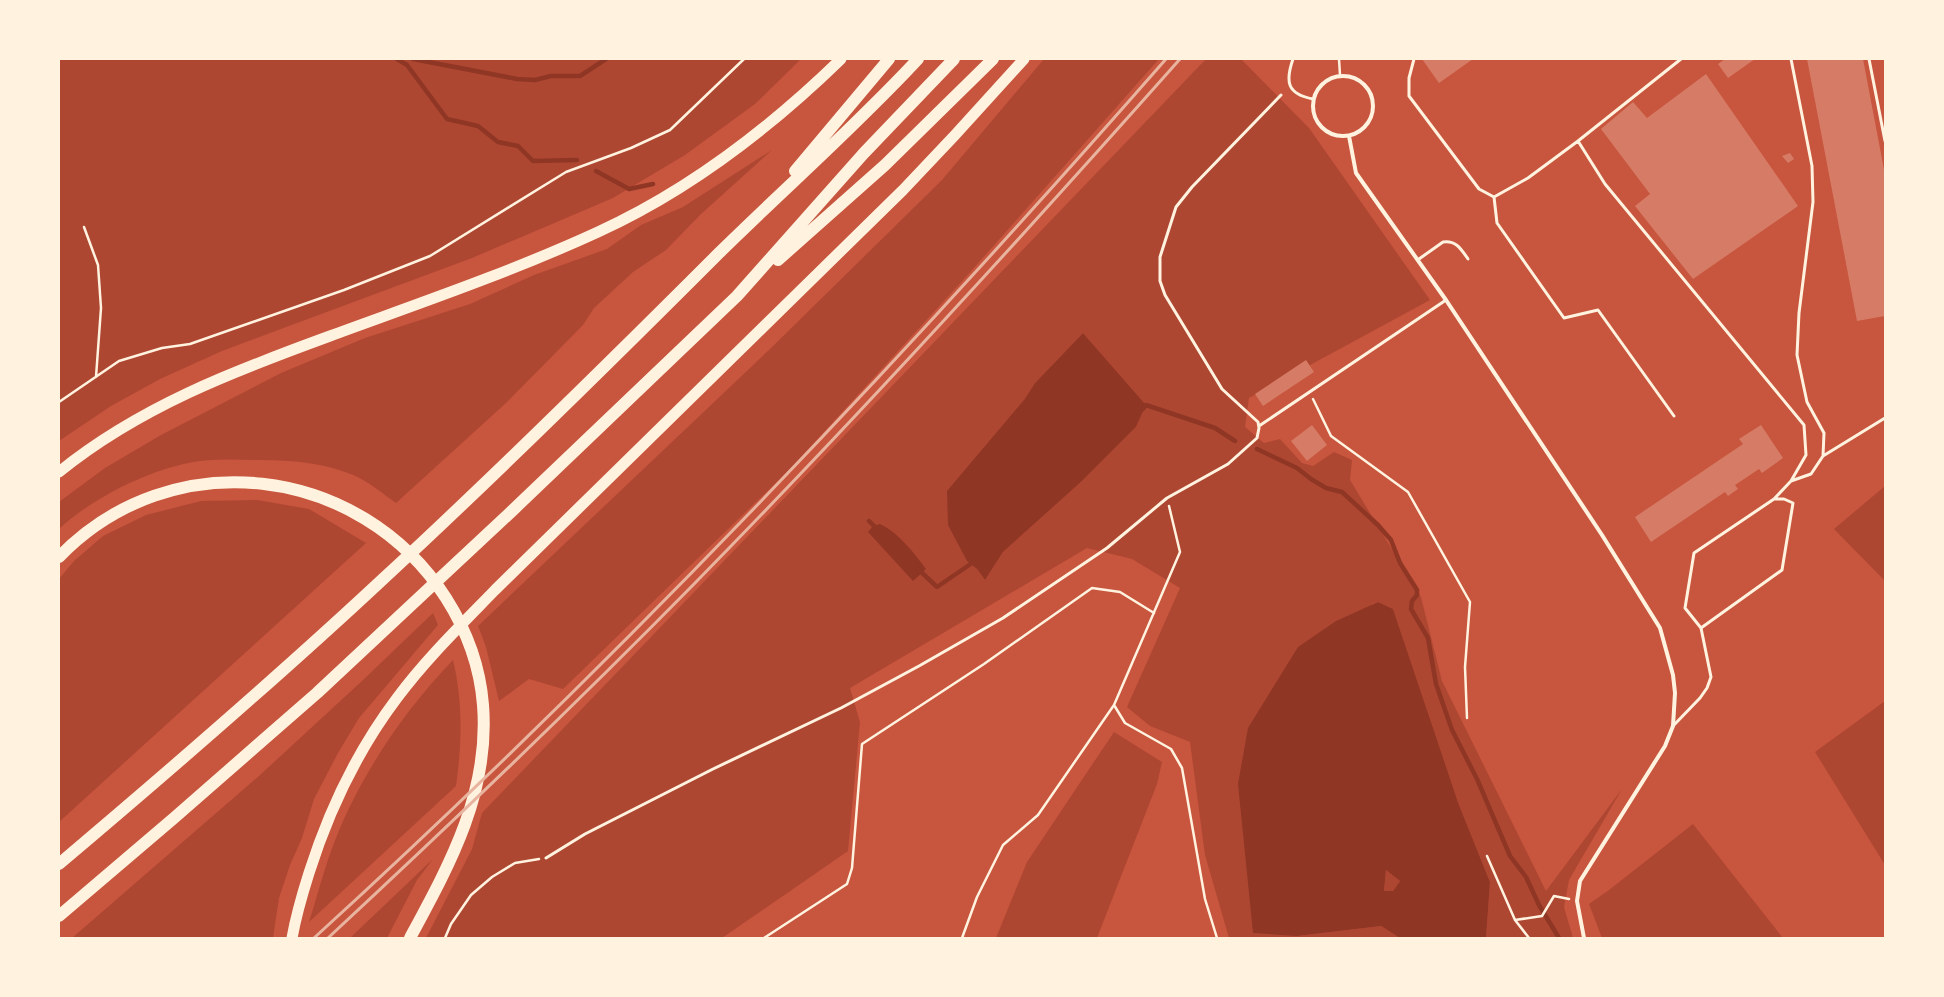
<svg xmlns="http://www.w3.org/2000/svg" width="1944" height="997" viewBox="0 0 1944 997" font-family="'Work Sans',sans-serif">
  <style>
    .green { fill: #ae4732; fill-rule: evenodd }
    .water { fill: #8f3625; fill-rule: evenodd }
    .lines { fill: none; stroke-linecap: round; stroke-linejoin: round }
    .stream { stroke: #8f3625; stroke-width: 4.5 }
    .building { fill: #d67c66 }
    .path { stroke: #fff3e0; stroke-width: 2.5 }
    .service { stroke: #fff3e0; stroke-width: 3 }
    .minor { stroke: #fff3e0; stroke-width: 4 }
    .trunk { stroke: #fff3e0; stroke-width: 11 }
    .motorway { stroke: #fff3e0; stroke-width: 12 }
    .rail { stroke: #e9b49f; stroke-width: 3 }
  </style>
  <rect width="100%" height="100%" fill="#c8553d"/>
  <path class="green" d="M 59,59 L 801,59 L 755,104 L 685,155 L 613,198 L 472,258 L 222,351 L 160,379 L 111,406 L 59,441 Z
    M 1044,59 L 1159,59 L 965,278 L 790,469 L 563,689 L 529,679 L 499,701 L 486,647 L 478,626 L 771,348 L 942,180 Z
    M 1206,59 L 1241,59 L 1309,128 L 1430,300 L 1249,398 L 1245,427 L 1264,443 L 1280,439 L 1302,463 L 1313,466 L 1334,452 L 1352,460 L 1350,480 L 1421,597 L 1442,681 L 1546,891 L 1622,789 L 1569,880 L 1564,907 L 1573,938 L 1486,938 L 1490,882 L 1459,805 L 1393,609 L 1378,602 L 1372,604 L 1297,936 L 1381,926 L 1400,938 L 1229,938 L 1205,855 L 1190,742 L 1150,726 L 1127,707 L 1180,588 L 1132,559 L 1087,548 L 850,688 L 860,722 L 848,851 L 722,938 L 426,938 L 472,849 L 482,813 ZM 1083,333 L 1146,405 L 1136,427 L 1082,481 L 1003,552 L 985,580 L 977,569 L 1024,400 L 1035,383 Z
    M 772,150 L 700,215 L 666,250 L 633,272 L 594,308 L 583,325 L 506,403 L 396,503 C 383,494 368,481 353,475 C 325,463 291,460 261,460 C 237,460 211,458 188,463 C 145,472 91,499 59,529 L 59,502 L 105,468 L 161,435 L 281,373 L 365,338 L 470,304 L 534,275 L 607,249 L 641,225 L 683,207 Z
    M 1885,486 L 1885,581 L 1834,529 Z
    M 257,500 L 309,509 L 366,543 L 59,822 L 59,579 L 74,561 L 103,536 L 146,515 L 201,501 Z
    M 433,613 L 438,625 L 359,718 L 338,753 L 314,799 L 302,838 L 290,865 L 279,898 L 273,938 L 72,938 L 259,776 L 363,680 Z
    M 453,660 C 463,702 462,744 456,786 L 309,922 C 318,894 325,865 336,838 C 362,773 404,711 453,660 Z
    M 1885,701 L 1885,865 L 1815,752 Z
    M 1114,732 L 1162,762 L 1157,784 L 1097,938 L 996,938 L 1027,862 Z
    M 1693,824 L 1783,938 L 1602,938 L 1589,904 L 1609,890 Z
    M 433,859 L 417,880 L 387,938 L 350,938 Z
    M 1386,870 L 1400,881 L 1393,891 L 1384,891 Z"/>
  <path class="water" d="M 1083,333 L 1146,405 L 1136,427 L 1082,481 L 1003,552 L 985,580 L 977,569 L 967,561 L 948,525 L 947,491 L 1024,400 L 1035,383 Z
    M 880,524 C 899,533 914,553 926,569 L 913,581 L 868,532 L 873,526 Z
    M 1378,602 L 1393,609 L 1459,805 L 1490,882 L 1486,938 L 1400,938 L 1381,926 L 1297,936 L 1253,933 L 1238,784 L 1248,728 L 1298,647 L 1336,621 ZM 1386,870 L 1400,881 L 1393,891 L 1384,891 Z"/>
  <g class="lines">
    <path class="stream" d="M 397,59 L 407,65 L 447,119 L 478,126 L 498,142 L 518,146 L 533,161 L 577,160
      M 413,59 L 517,79 L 535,80 L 551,76 L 580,76 L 606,59
      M 596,171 L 629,189 L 653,184
      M 1143,409 L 1146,405 L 1215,428 L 1235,441
      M 1257,449 L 1297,468 L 1311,479 L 1326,488 L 1342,492 L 1378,525 L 1391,540 L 1400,563 L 1417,590 L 1417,595 L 1412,601 L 1411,609 L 1428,638 L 1436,684 L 1452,730 L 1477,779 L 1510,856 L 1526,877 L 1539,905 L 1559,938
      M 869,521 L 878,530
      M 918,569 L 937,587 L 975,561"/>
  </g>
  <path class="building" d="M 1422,59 L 1473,59 L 1439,83 Z
    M 1725,59 L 1755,59 L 1728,78 L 1718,64 Z
    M 1807,59 L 1863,59 L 1885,175 L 1885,316 L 1857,321 Z
    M 1706,74 L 1798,206 L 1693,279 L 1635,206 L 1650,194 L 1601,129 L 1633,102 L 1647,118 Z
    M 1790,153 L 1794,159 L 1788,163 L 1782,156 Z
    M 1306,360 L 1314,372 L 1263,406 L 1255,394 Z
    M 1312,425 L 1327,445 L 1307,461 L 1291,441 Z
    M 1761,425 L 1783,458 L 1762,473 L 1759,469 L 1735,485 L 1738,489 L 1728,496 L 1725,492 L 1651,542 L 1635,517 L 1743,444 L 1739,439 Z"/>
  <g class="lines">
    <path class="path" d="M 1339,59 L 1340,75
      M 84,227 L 98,265 L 101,308 L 96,377
      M 1313,399 L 1331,436 L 1408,492 L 1470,602 L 1465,667 L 1467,718
      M 59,402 L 119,361 L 162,348 L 190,344 L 344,290 L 430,256 L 566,172 L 631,148 L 670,130 L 744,59
      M 1169,506 L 1180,552 L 1114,705 L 1125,723 L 1171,749 L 1182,768 L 1205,899 L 1217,938
      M 1487,856 L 1515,920
      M 445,938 L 451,924 L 471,895 L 492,877 L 515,863 L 539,859
      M 764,938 L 847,884 L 852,868 L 862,744 L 984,664 L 1092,588 L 1120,592 L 1154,613
      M 962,938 L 977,897 L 1003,845 L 1038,815 L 1114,705
      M 1529,938 L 1515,920 L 1542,916 L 1554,896 L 1569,899"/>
    <path class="service" d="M 1293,59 C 1285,82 1287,94 1313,99
      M 1414,59 L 1409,78 L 1409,96 L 1479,189 L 1494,197 L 1528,178 L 1578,141
      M 1681,59 L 1578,141 L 1605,184 L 1804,425 L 1806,455 L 1791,481 L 1774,499
      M 1791,59 L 1812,166 L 1813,202 L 1799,313 L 1797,355 L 1807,402 L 1824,433 L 1823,456 L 1811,474 L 1791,481
      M 1869,59 L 1885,141
      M 1494,197 L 1497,223 L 1564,318 L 1598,310 L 1674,416
      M 1419,259 L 1443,242 C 1456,240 1461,249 1468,259
      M 1259,426 L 1446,300
      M 1823,456 L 1885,418
      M 1673,726 L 1700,698 L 1707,688 L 1711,677 L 1701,628 L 1685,608 L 1694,553 L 1774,499 L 1784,499 L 1793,503 L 1782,570 L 1701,628
      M 546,858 L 585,834 L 713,769 L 841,708 L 919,666 L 1003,618 L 1107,548 L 1167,498 L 1228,464 L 1257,438 L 1259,428 L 1258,422 L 1222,389 L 1165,295 L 1160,281 L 1160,257 L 1176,207 L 1192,187 L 1281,95"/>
    <path class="minor" d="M1313 106a30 30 0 1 1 60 0a30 30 0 1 1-60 0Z
      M 1349,136 L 1356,173 L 1446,300 L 1602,535 L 1660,628 L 1673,675 L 1675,693 L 1673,726 L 1665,746 L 1580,881 L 1577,901 L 1584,938"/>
    <path class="trunk" d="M 59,472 C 139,407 234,371 330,336 C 420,303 511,272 598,232 C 688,191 770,128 841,59
      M 292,938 C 296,916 302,895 309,873 C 329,810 357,751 397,698 C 426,659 461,625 495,590 L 903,190 L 955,135 L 1024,59"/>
    <path class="motorway" d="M 795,171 L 889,59
      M 778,260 L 885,165 L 993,59
      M 59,557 C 171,441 360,464 446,598 C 467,631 480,666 483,705 C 490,792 450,864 410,938
      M 59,864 C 169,771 278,677 383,579 C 498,473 609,363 719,253 C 785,188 855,127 918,59
      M 59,916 L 174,818 L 317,693 L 513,510 L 737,296 L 864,153 L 954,59"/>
    <path class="rail" d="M 314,938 C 616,663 897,366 1166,59
      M 328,938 C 453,822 576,704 695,583 C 862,413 1022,237 1180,59"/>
  </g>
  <rect width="1944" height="997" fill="none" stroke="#fff3e0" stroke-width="120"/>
</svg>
